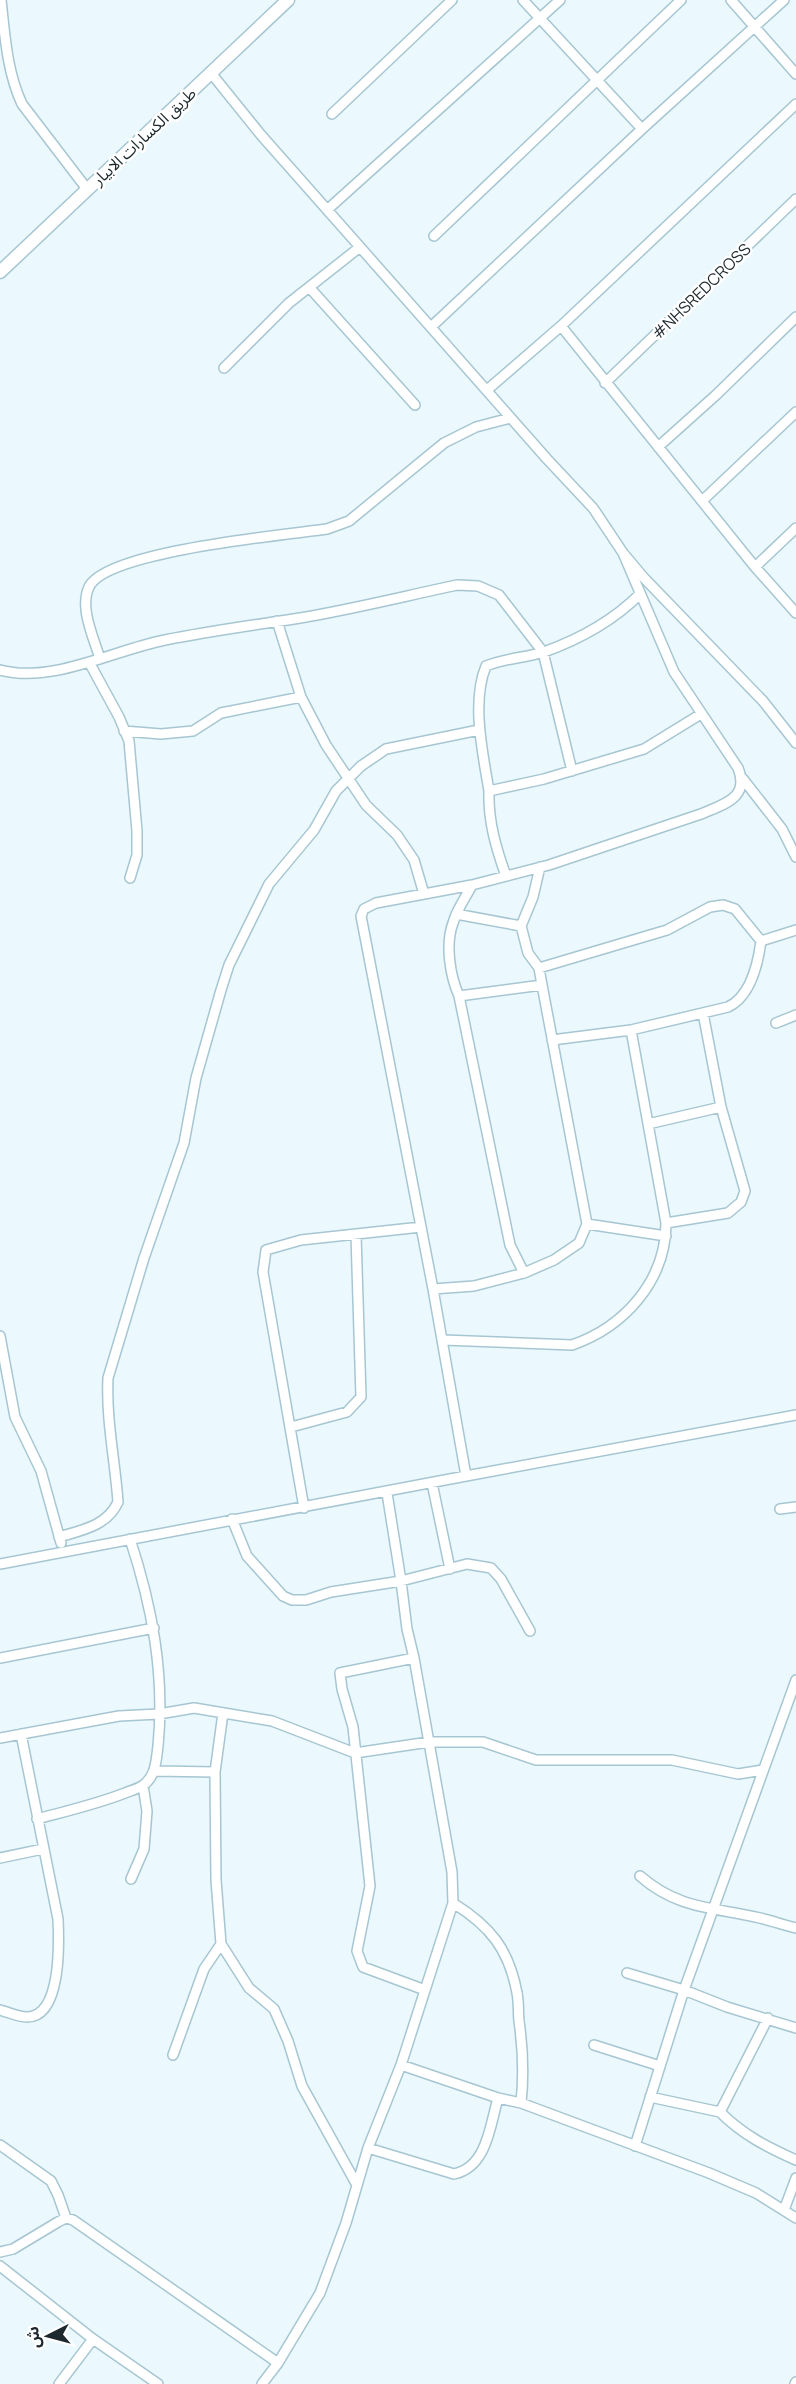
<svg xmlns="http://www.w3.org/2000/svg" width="796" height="2384" viewBox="0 0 796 2384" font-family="Manrope,'Noto Sans Arabic',sans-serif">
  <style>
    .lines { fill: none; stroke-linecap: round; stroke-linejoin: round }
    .minor-casing { stroke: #a6c6d2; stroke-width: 12 }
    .tertiary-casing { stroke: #a6c6d2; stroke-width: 15 }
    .minor { stroke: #fff; stroke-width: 9 }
    .tertiary { stroke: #fff; stroke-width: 12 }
    .labels { text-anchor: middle; stroke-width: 5; stroke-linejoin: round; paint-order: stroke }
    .street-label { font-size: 16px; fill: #1d292e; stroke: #fff }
  </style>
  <rect width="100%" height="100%" fill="#ebf8fd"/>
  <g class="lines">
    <g class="minor-casing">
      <path id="minor" d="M 1,0 C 5,36 7,72 22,104 L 87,189
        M 523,0 L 642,129
        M 731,0 L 796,74
        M 211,73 L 261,135 L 360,247 L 547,459 L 593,508 L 623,553 L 644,578 L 763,701 L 796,743
        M 332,114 L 452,0
        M 327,210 L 560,0
        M 434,236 L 681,0
        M 309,287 L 415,405
        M 561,326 L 796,104
        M 431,327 L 642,129 L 784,0
        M 224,368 L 289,303 L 360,247
        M 605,383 L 796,199
        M 487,390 L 561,326 L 755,567 L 796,613
        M 658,447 L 716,395 L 796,317
        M 702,501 L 796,412
        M 755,567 L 796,528
        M 277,621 L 301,697 L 326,745 L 366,805 L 397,835 L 414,860 L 424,894
        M 100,659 C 94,638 79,608 89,587 C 106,551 285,535 327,529 L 349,521 L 444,443 L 476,427 L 510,418
        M 89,662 L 119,717 L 129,741 L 137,831 L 137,855 L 130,878
        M 0,670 C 52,684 114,650 165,640 C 210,631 255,625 300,618 C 353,609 405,596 457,585 L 478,586 L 499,595 L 543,652 L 572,771
        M 124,731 L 161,734 L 193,731 L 221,713 L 301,697
        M 743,779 L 782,829 L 796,857
        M 489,791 C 483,754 471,702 486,666 C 505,658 525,658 544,652 C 580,639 613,621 640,594
        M 506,876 C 496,848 488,821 489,791 L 544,779 L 644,749 L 701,714
        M 472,885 C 466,897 457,909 453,923 C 445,944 450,976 459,996 L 510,1245 L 524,1273 L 554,1260 L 579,1243 L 587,1224 L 542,985 L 539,968 L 528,953 L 521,926 L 533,897 L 540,867
        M 456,914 L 521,926
        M 539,968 L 667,930 L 710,907 L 723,905 L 735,909 L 761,941
        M 459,996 L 542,985
        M 776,1023 L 796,1015
        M 552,1040 L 631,1030 L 728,1007 C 751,996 758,964 761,941 L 796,930
        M 648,1124 L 721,1107
        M 666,1223 L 728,1213 L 741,1202 L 745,1191 L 721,1107 L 703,1013
        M 587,1224 L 666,1236
        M 433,1289 L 474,1286 L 524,1273
        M 0,1336 L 15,1417 L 41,1471 L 61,1543
        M 443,1340 L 572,1345 C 624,1327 666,1281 666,1223 L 631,1030
        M 291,1427 L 347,1412 L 361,1397 L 356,1235
        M 466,1476 L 796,1415
        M 432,1483 L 450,1569
        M 304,1508 L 263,1272 L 266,1250 L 301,1240 L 421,1227
        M 780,1509 L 796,1507
        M 232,1519 L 247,1556 L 283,1596 L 292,1600 L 306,1600 L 331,1592 L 401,1581 L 387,1493
        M 59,1537 C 82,1530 107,1526 118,1502 C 115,1460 106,1420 108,1378 L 144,1258 L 184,1143 L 196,1078 L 221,990 L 229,965 L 269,884 L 314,830 L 336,791 L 361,766 L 386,749 L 479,730
        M 0,1564 L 466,1476 L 433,1289 L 361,916 L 364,909 L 376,903 L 472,885 L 549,865 L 701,814 C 724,804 750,798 738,768 L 674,672 L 623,553
        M 0,1658 L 154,1628
        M 414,1658 L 407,1629 L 401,1581 L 467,1564 L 491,1568 L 501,1579 L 530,1631
        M 223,1713 L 215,1772 L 216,1880 L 221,1944 L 249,1988 L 274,2009 L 288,2041 L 302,2086 L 357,2185
        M 0,1738 L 119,1716 L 159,1714 L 194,1708 L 272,1721 L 355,1753 L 429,1742 L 483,1742 L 536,1760 L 672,1760 L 738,1774 L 763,1770
        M 155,1771 L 215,1772
        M 37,1819 C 67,1811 97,1804 125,1793 C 130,1791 137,1789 142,1786 C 156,1777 156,1761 158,1746 C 165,1674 152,1606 130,1539
        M 0,1858 L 43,1849
        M 640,1876 C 679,1910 714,1907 760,1918 C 772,1921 784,1925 796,1928
        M 131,1879 L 144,1849 L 147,1811 L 143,1786
        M 453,1903 C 490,1926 509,1949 517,1993 C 519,2002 518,2012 519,2021 C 523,2049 524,2075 521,2103
        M 627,1973 L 684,1990 L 727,2007 L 796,2028
        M 0,2010 C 8,2012 18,2017 27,2017 C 62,2017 59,1941 58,1919 L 21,1734
        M 768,2018 L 720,2112 C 743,2135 767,2147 796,2160
        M 594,2045 L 660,2066
        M 173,2055 L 204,1969 L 221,1944
        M 401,2065 L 498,2098 L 521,2103 L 709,2173 L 756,2193 L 796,2218
        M 650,2097 L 720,2112
        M 0,2145 L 51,2181 L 58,2195 L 66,2218
        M 635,2146 L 684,1990 L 796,1680
        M 368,2148 L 454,2174 C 487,2167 490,2126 498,2098
        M 784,2210 L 796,2178
        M 0,2252 L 13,2249 L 58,2222 L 66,2218 L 73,2220 L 278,2363 L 262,2384
        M 0,2266 L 93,2339 L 158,2384
        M 278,2363 L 320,2293 L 346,2223 L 368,2148 L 401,2065 L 453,1903 L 452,1872 L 414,1658 L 340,1673 L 342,1689 L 353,1727 L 370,1886 L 357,1951 L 363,1967 L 425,1990
        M 59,2384 L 93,2339
        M 795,2384 L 796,2382"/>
    </g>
    <g class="tertiary-casing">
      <path id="tertiary" d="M 0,272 L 288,0"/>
    </g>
    <use href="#minor" class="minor"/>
    <use href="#tertiary" class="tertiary"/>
  </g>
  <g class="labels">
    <g class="street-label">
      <text transform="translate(144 136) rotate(-43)" y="6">طريق الكسارات الابيار</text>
      <text transform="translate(701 291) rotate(-44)" y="6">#NHSREDCROSS</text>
    </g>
  </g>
  <g transform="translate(48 2336) rotate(264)" stroke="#ffffff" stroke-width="4.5" paint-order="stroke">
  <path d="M0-4.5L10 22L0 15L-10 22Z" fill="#1d292e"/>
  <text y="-9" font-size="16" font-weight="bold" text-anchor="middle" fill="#1d292e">ش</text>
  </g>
</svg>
